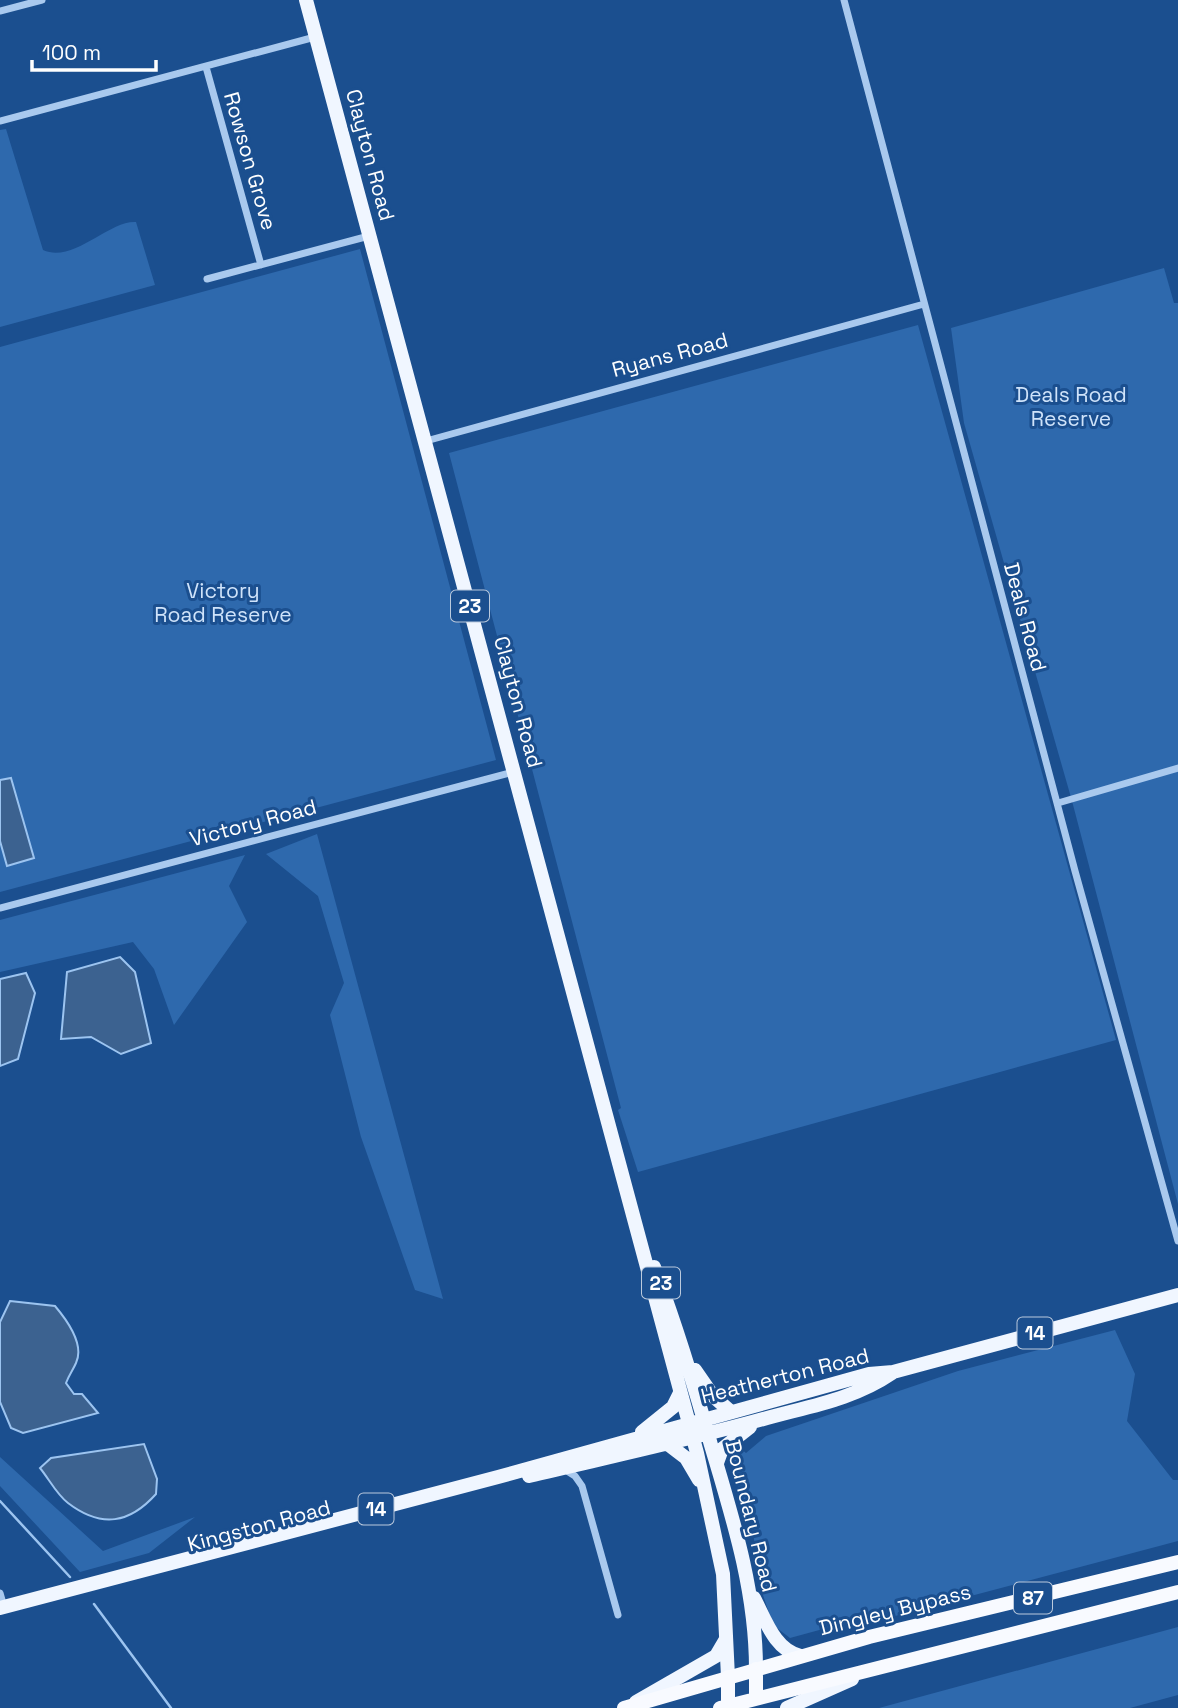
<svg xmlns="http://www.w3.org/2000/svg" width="1178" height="1708" viewBox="0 0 1178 1708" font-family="'Space Grotesk',sans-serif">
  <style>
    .green { fill: #2e69ad }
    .water { fill: #3c6290; stroke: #9cc4f0; stroke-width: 2 }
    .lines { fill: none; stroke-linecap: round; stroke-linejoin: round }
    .stream { stroke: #9cc4f0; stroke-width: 2.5 }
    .minor { stroke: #a9c9ee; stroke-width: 7 }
    .primary { stroke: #f0f6ff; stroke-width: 14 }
    .trunk { stroke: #f8faff; stroke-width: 14 }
    .labels { text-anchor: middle; stroke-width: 6; stroke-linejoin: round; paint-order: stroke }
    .shield { fill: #1b4f8f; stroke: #bbcadd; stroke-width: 2 }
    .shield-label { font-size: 19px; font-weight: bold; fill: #fff }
    .street-label { font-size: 21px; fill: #fff; stroke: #1b4f8f }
    .park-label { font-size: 21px; fill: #cfe3fa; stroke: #1b4f8f }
  </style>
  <rect width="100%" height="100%" fill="#1b4f8f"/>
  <path class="green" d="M 6,129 L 43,250 C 73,264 109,220 136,222 L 155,285 L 0,327 L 0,130 Z
    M 360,249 L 496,760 L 0,892 L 0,347 Z
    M 1164,268 L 1174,303 L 1178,303 L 1178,1204 L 1072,801 L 964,423 L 951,328 Z
    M 918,325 L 1116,1040 L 638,1172 L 618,1110 L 621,1108 L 449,453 Z
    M 317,834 L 443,1299 L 415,1290 L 361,1137 L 330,1015 L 344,983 L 318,896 L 266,854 Z
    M 245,855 L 229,886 L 247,922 L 174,1025 L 154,969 L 133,942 L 0,972 L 0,920 Z
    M 1115,1330 L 1135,1374 L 1127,1421 L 1173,1480 L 1178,1480 L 1178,1541 L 880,1620 L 856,1620 L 790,1638 L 773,1625 L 763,1595 L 753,1533 L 731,1465 L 731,1452 L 740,1448 L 746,1453 L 766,1436 L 958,1371 Z
    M 0,1457 L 103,1551 L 195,1517 L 149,1553 L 80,1572 L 0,1486 Z
    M 1178,1627 L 1178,1695 L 1130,1708 L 879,1708 Z"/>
  <path class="water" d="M 11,778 L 34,858 L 7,866 L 0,841 L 0,780 Z
    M 120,957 L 135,972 L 151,1043 L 121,1054 L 91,1037 L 61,1039 L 67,972 Z
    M 26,973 L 35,993 L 18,1059 L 0,1066 L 0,979 Z
    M 10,1301 L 55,1306 C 66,1319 85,1344 76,1363 C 73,1370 69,1375 66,1383 L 74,1394 L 82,1394 L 98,1413 L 23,1433 L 11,1428 L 0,1402 L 0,1322 Z
    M 144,1444 L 157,1479 L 156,1494 C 130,1523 102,1529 68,1503 C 57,1495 49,1479 40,1468 L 51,1458 Z"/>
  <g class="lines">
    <path class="stream" d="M 0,1501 L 70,1577
      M 94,1604 L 171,1708"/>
    <path class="minor" d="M 844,0 L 1075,871 L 1178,1241
      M 0,11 L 42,0
      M 206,67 L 261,265
      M 0,121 L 315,37
      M 207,279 L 369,236
      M 426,441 L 924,304
      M 1058,803 L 1178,768
      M 0,908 L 513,772
      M 564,1469 L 575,1476 L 582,1486 L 618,1615
      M 0,1593 L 4,1607"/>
    <path class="primary" d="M 306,0 L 697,1453 L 723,1574 L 728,1677
      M 654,1267 C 676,1325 694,1384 711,1445 C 733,1519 756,1591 756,1669
      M 695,1370 L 713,1396 L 731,1412
      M 642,1432 L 673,1407 L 680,1393
      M 669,1445 L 686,1458 L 699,1480
      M 717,1463 L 722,1449 L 750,1427
      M 529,1476 C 609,1457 688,1440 767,1418 C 811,1406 854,1399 892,1373
      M 754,1598 C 765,1619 775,1651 801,1656
      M 0,1608 L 498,1477 L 869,1374 L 893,1372 L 1178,1295
      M 636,1702 L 716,1656 L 726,1639
      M 787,1708 L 852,1679"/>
    <path class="trunk" d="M 756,1669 L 756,1698
      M 728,1677 L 728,1706
      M 624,1708 L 869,1637 L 1178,1562
      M 720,1708 L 1178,1592"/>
  </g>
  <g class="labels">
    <g class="shield">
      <rect x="451" y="590.5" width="38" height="31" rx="5"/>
      <rect x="642" y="1267.5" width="38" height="31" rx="5"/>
      <rect x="1017.5" y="1317.5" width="35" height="31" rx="5"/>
      <rect x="358.5" y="1493.5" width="35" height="31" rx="5"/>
      <rect x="1014" y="1582.5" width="38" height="31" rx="5"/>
    </g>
    <g class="shield-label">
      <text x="470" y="613">23</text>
      <text x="661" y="1290">23</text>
      <text x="1035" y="1340">14</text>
      <text x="376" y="1516">14</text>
      <text x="1033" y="1605">87</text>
    </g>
    <g class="street-label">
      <text transform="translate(370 155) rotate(75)" y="7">Clayton Road</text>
      <text transform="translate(250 161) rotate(74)" y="7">Rowson Grove</text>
      <text transform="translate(670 355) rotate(-15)" y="7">Ryans Road</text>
      <text transform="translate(1025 617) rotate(75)" y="7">Deals Road</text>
      <text transform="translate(518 702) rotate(75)" y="7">Clayton Road</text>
      <text transform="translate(253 823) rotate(-15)" y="7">Victory Road</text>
      <text transform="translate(785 1376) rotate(-14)" y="7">Heatherton Road</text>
      <text transform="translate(751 1516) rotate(76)" y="7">Boundary Road</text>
      <text transform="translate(259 1526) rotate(-15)" y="7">Kingston Road</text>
      <text transform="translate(895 1610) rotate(-14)" y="7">Dingley Bypass</text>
    </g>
    <g class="park-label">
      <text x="1071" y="402">Deals Road<tspan x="1071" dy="24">Reserve</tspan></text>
      <text x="223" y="598">Victory<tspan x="223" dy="24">Road Reserve</tspan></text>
    </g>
  </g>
  <path d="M32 60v10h124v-10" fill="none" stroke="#ffffff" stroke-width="3.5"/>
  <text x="42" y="60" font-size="21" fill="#ffffff" stroke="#1b4f8f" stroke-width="5" paint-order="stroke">100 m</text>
</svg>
